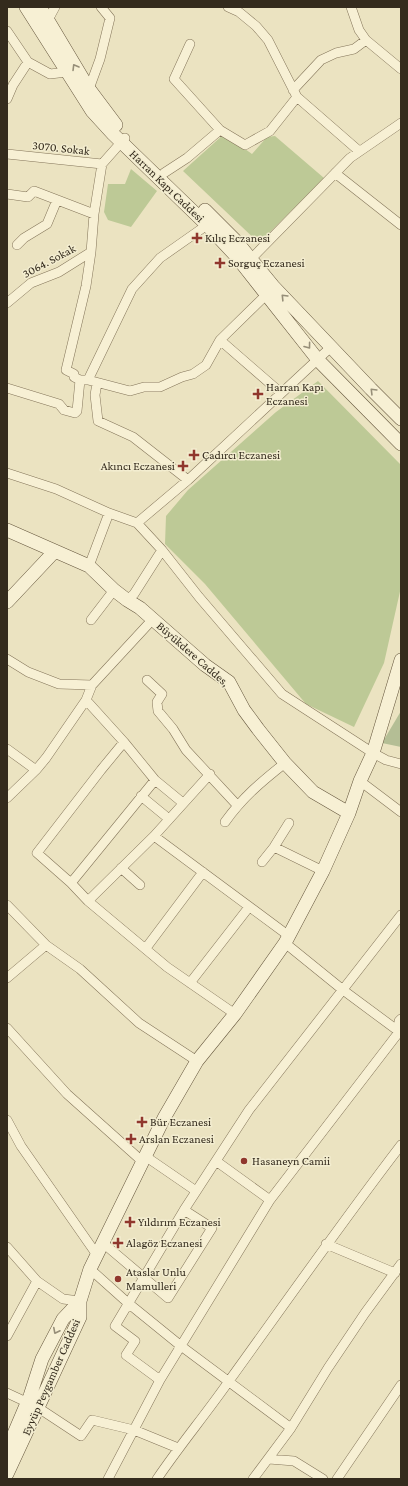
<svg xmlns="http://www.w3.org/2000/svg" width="408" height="1486" viewBox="0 0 408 1486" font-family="'Crimson Pro',serif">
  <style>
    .green { fill: #bdc996 }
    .cemetery { fill: #b4be95 }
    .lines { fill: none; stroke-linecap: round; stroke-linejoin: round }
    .street-casing { stroke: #84755a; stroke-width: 10 }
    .secondary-casing { stroke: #65563d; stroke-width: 14 }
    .street { stroke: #f7f0d4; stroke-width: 9 }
    .secondary { stroke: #f7f0d4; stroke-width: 13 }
    .oneway { stroke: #968e78 }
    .poi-dot { fill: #90372d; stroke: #f3edd0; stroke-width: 1.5 }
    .labels { text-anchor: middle; stroke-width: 3; stroke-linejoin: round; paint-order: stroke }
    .street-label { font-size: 12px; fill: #342b1d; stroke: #f3edd0 }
    .poi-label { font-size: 12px; fill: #342b1d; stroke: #f3edd0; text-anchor: start }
  </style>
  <rect width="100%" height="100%" fill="#ebe3c1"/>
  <path class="green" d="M 224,134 L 252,154 L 267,137 L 275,136 L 324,178 L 259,243 L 183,171 Z
    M 131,169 L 157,191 L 131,227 L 108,220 L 104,212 L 108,184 L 125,184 Z
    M 318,381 L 401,465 L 401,587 L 384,663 L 354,727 L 306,704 L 205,584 L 165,544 L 166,516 L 188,490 L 276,412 Z"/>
  <path class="cemetery" d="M 401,711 L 401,747 L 382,743 Z"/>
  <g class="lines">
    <g class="street-casing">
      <path id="street" d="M 228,7 L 239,12 L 256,26 L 268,40 L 297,97 L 359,151
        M 351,7 L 359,30 L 366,40 L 401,69
        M 48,20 L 55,7
        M 7,31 L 28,62 L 50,74 L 67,72
        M 190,44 L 174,79 L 220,130
        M 89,89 L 100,59 L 110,18 L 101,7
        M 293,90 L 321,60 L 336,53 L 354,49 L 366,40
        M 7,99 L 13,85 L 28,62
        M 7,154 L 102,164 L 125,138
        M 164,173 L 187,158 L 220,130 L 245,145 L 270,131 L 297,97
        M 335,173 L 401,225
        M 7,194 L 28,197 L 34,191 L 94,214
        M 207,225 L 160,258 L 132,289 L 88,380 L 130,391 L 144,387 L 160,387 L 182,377 L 193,374 L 206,365 L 220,340
        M 17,245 L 24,238 L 47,224 L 57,200
        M 251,259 L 350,158 L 401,123
        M 267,294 L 220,340 L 281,393
        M 7,303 L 31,283 L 59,272 L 91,252 L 94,214 L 102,164
        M 331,347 L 188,480 L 137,523 L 162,550 L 199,597 L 282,694 L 373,753 L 386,760 L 401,764
        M 88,380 L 80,380 L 74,377 L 74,374 L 66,370 L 86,286 L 91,252
        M 97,383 L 95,395 L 98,421 L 133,437 L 188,480
        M 7,388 L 59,404 L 64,410 L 75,413 L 77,411 L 80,380
        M 7,473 L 56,489 L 109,513 L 137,523
        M 89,566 L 109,513
        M 127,600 L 134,594 L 162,550
        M 91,620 L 114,590
        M 7,659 L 28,672 L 59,684 L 92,685
        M 147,680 L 162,694 L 157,702 L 158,711 L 173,729 L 186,750 L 237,805
        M 86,700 L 124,742 L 155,780 L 183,803
        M 124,742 L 101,770 L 37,853 L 71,883 L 88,901 L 167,967 L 235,1014
        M 7,749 L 36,770
        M 360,781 L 401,812
        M 141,796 L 169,819
        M 7,798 L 36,770 L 46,758 L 86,700 L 92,685 L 153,619
        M 225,822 C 243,797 261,782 285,763
        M 154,836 L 289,936
        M 274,847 L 323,871
        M 262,862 L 274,847 L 289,823
        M 121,868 L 140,885
        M 71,883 L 155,780
        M 88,901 L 154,836 L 210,774
        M 7,905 L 46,945 L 80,969 L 139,1023 L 197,1061
        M 285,943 L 343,990 L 401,1033
        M 146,948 L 203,872
        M 7,978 L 46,945
        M 190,983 L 249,907
        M 7,1028 L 67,1094 L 143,1162
        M 7,1120 L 21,1146 L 97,1255
        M 145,1156 L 196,1191
        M 216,1161 L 270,1200
        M 103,1243 L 168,1298 L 212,1228 L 184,1210
        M 326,1244 L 395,1273
        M 7,1247 L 37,1281 L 63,1299 L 80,1301
        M 90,1269 L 128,1303 L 181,1346 L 291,1428
        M 7,1336 L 37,1281
        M 160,1380 L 126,1355 L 135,1341 L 115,1326 L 184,1210 L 249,1110 L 401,915
        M 7,1393 L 37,1407 L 81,1436 L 92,1420 L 134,1430 L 178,1448
        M 269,1459 L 294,1461 L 323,1479
        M 108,1479 L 160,1380 L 270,1200 L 399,1032 L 399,1021 L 401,1019
        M 157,1479 C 180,1445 206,1414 229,1381 C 286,1302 342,1222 401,1145
        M 253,1479 L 291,1428 L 328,1368 L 365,1313 L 401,1264
        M 337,1479 L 401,1385"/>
    </g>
    <g class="secondary-casing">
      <path id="secondary" d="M 26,7 L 92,111 L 113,134 L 207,225 L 236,256 L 318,360 L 401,444
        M 40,7 L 89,89 L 116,125
        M 205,210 L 236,241 L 273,286 L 371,389 L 401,419
        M 7,530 L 89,566 L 114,590 L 127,600 L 140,608 L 205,665 L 229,682 L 244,710 L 258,729 L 285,763 L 313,792 L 349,813
        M 7,602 L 54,552
        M 7,1450 L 30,1396 L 42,1359 L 63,1319 L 80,1301
        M 7,1474 L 80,1317 L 80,1301 L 90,1269 L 164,1118 L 197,1061 L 235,1014 L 285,943 L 323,871 L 349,813 L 360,781 L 373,753 L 401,660"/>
    </g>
    <use href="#street" class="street"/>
    <use href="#secondary" class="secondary"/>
  </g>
  <defs><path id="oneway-chevron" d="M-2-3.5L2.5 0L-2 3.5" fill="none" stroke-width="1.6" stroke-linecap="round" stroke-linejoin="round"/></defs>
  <g class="oneway">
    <use href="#oneway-chevron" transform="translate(75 67) rotate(-121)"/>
    <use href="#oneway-chevron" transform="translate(284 297) rotate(-134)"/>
    <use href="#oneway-chevron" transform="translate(308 346) rotate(53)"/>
    <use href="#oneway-chevron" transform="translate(373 391) rotate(-135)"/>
    <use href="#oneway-chevron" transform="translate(56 1331) rotate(117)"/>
  </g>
  <g class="poi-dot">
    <path d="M195 232h4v4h4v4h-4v4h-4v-4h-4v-4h4z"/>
    <path d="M218 257h4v4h4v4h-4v4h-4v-4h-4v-4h4z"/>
    <path d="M256 388h4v4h4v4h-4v4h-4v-4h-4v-4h4z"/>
    <path d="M192 449h4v4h4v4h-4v4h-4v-4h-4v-4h4z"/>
    <path d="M181 460h4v4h4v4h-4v4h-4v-4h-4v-4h4z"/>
    <path d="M140 1116h4v4h4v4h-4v4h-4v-4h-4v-4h4z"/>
    <path d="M129 1133h4v4h4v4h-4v4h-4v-4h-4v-4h4z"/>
    <circle cx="244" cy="1161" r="4"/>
    <path d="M128 1216h4v4h4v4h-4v4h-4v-4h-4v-4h4z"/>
    <path d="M116 1237h4v4h4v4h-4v4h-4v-4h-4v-4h4z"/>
    <circle cx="118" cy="1279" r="4"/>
  </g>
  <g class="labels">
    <g class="street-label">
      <text transform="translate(61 148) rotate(6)" y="4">3070. Sokak</text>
      <text transform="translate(167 186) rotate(44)" y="4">Harran Kapı Caddesi</text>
      <text transform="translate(49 261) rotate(-28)" y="4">3064. Sokak</text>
      <text transform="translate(193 654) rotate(41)" y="4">Büyükdere Caddes,</text>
      <text transform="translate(51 1377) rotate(-66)" y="4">Eyyüp Peygamber Caddesi</text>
    </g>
    <g class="poi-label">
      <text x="205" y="242">Kılıç Eczanesi</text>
      <text x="228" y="267">Sorguç Eczanesi</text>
      <text x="266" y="391">Harran Kapı<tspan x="266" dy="14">Eczanesi</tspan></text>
      <text x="202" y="459">Çadırcı Eczanesi</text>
      <text x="175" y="470" text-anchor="end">Akıncı Eczanesi</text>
      <text x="150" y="1126">Bür Eczanesi</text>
      <text x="139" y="1143">Arslan Eczanesi</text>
      <text x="252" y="1165">Hasaneyn Camii</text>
      <text x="138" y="1226">Yıldırım Eczanesi</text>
      <text x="126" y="1247">Alagöz Eczanesi</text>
      <text x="126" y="1276">Ataslar Unlu<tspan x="126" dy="14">Mamulleri</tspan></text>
    </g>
  </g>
  <rect width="408" height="1486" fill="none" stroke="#342b1d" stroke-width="16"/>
</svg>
